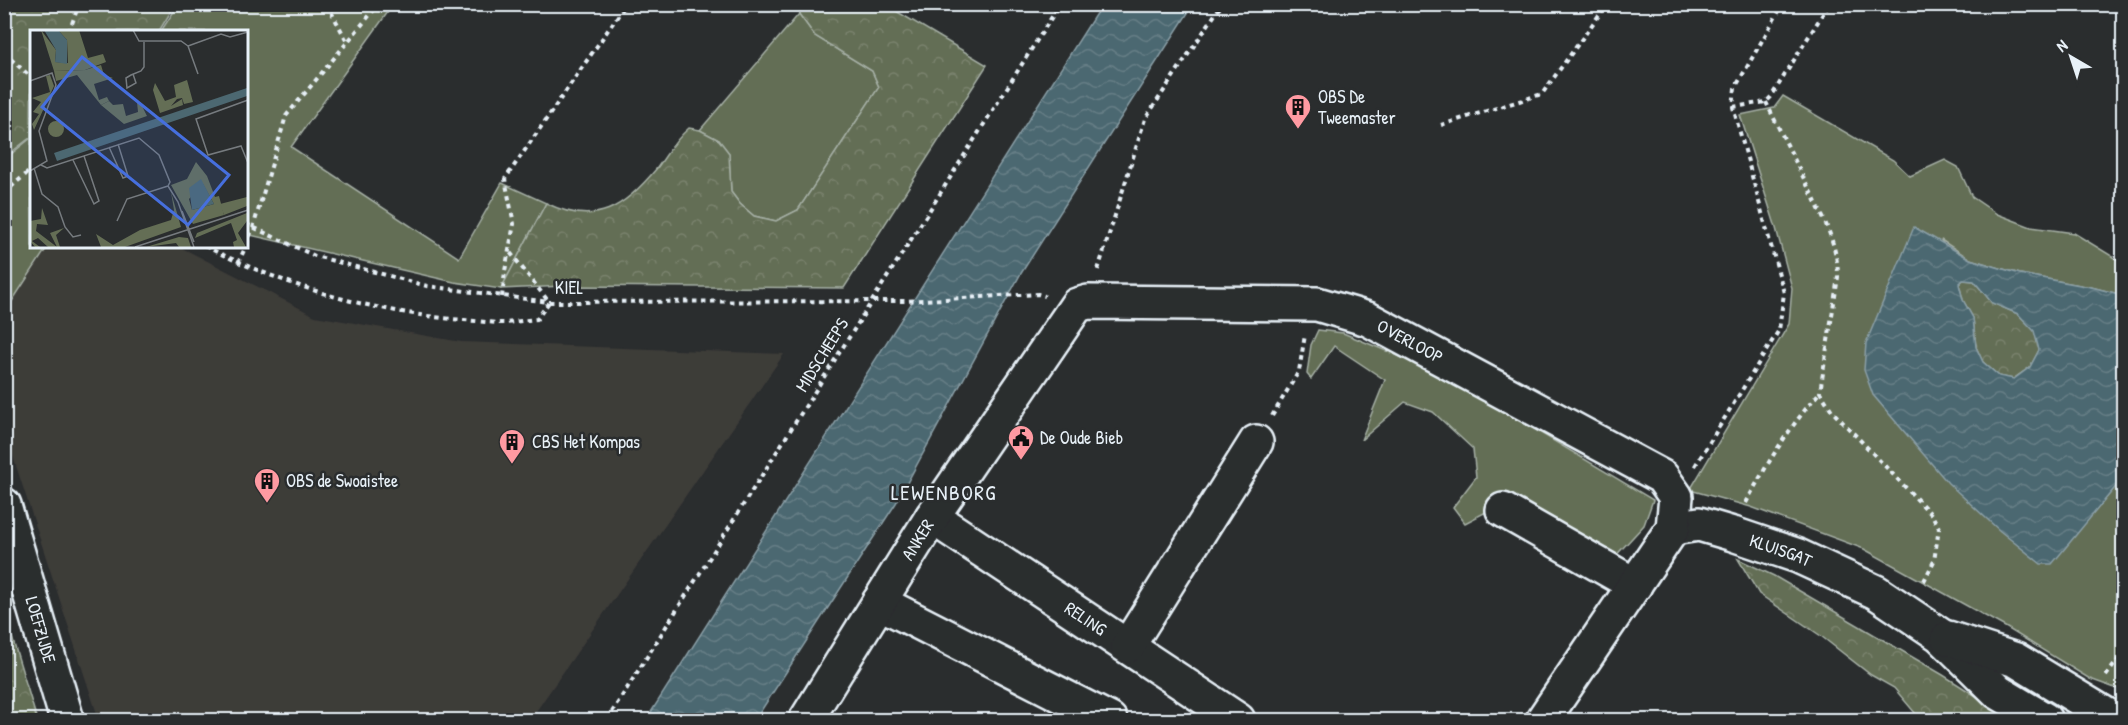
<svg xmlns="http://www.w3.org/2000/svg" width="2128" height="725" viewBox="0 0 2128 725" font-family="'Patrick Hand',sans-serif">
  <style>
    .built { fill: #3e3c39 }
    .green { fill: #646e55; stroke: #a6b0a6; stroke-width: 1.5 }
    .forest { fill: url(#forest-crowns); stroke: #a6b0a6; stroke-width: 1.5 }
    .water { fill: url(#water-waves); stroke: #8a9fa7; stroke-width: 1.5; fill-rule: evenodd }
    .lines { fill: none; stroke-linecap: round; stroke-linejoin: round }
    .minor-casing { stroke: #e8f1f8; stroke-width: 38 }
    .path { stroke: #e8f1f8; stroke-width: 4; stroke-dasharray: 4.5 4.5; stroke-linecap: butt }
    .minor { stroke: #2a2d2e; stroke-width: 33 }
    .labels { text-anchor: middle; stroke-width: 5; stroke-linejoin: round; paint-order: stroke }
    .poi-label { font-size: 18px; fill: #e8f1f8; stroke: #2a2d2e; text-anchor: start }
    .street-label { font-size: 18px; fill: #e8f1f8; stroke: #2a2d2e }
    .quarter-label { font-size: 21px; letter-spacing: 1.5px; fill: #e8f1f8; stroke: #2a2d2e }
    .inset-road { fill: none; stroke: #767b7f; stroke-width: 1.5 }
    .view { fill: #466fde; fill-opacity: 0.15; stroke: #466fde; stroke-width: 3 }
    .inset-edge { fill: none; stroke: #e8f1f8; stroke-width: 3 }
  </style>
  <defs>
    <pattern id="forest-crowns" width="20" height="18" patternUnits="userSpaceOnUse" patternTransform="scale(1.5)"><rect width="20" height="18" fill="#646e55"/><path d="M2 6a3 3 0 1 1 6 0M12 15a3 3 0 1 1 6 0" fill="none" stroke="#7a836e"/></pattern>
    <pattern id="water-waves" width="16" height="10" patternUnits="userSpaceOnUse" patternTransform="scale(1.5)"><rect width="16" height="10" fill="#4c6871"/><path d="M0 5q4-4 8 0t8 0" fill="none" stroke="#667e86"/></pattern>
  </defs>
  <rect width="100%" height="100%" fill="#2a2d2e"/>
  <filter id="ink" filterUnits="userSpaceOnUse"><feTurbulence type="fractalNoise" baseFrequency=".0167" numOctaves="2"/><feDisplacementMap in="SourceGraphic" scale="12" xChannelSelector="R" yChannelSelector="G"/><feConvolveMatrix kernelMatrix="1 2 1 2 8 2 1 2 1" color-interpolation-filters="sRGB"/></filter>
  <g filter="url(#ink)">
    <path class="built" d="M 48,246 L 178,246 L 315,316 L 461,342 L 784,354 L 530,720 L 99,720 L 5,432 L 5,312 Z"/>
    <path class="green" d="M 323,5 L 326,6 L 329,4 L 393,5 L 291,147 L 459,258 L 502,183 L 546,203 L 501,289 L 454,282 L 246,234 L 246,32 L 161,31 L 178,5 Z
      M 799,14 L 815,36 L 872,71 L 879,87 L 798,210 L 776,221 L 754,216 L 740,204 L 731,192 L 729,153 L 719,140 L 700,130 Z
      M 1783,96 L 1893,160 L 1910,176 L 1945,160 L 1958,167 L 1972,197 L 1997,214 L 2031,227 L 2074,233 L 2123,263 L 2123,295 L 2091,287 L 2020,274 L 1970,259 L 1941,240 L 2096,510 L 2123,478 L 2123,691 L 2090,679 L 2007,628 L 1864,549 L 1751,507 L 1690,490 L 1789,324 L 1792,288 L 1776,228 L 1740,115 L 1774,108 Z
      M 31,138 L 32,246 L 48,246 L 5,312 L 5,159 Z
      M 1318,330 L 1343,333 L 1442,374 L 1653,500 L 1644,525 L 1609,563 L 1505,502 L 1465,523 L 1453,507 L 1476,477 L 1473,449 L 1433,412 L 1405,402 L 1361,440 L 1385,380 L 1334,346 L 1311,379 L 1307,374 L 1311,345 Z"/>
    <path class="forest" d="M 5,4 L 175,4 L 175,5 L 159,31 L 32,32 L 31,137 L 5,157 Z
      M 802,5 L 886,5 L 987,65 L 844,288 L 564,286 L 501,289 L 546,203 C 596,228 625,207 657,168 C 669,152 673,142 689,128 L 700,130 L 719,140 L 729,153 L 731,192 L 740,204 L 754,216 L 776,221 L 798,210 L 879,87 L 872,71 L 815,36 L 799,14 Z
      M 1963,280 L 1974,281 L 1992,303 L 2018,314 L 2035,331 L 2039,350 L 2030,367 L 2013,379 L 1999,376 L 1983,362 L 1976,347 L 1973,318 L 1963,300 L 1959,284 Z
      M 1738,559 L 1774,576 L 1943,675 L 2014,720 L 1921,720 L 1894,688 L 1871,675 L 1821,636 L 1759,594 Z
      M 4,614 L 5,614 L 37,720 L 5,720 Z"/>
    <path class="water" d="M 1102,4 L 1193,5 L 1020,275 L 896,503 L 755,720 L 646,720 Z
      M 1914,227 L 1970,259 L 2020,274 L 2091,287 L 2123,295 L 2123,478 L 2052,564 L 2041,564 L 2000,531 L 1948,483 L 1873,395 L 1864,370 L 1866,343 ZM 1963,280 L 1974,281 L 1992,303 L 2018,314 L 2034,331 L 2039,350 L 2030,367 L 2014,379 L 1999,376 L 1983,362 L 1976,347 L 1973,318 L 1963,300 L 1959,284 Z"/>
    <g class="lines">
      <g class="minor-casing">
        <g id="minor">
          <path id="s1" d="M 4,505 L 67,720"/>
          <path d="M 1503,510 L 1635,585"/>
          <path id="s2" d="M 932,517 L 1238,720"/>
          <path id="s3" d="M 1673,528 L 1699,524 L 1733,534 L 1798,556 L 1876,592 L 1940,635 L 1998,692 L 2045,720"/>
          <path d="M 879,602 L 1110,720"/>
          <path d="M 1948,638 L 2016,660 L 2115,720"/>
          <path d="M 1128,646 L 1256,442"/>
          <path id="s4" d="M 806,720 L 932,517 L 1077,305 L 1088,302 L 1317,304 L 1368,319 L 1662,477 L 1676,497 L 1673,528 L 1543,720"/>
        </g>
      </g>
      <path class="path" d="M 327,4 L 348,43
        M 69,32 L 79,4
        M 4,53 L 32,78
        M 1766,102 C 1778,127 1791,152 1803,177 C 1819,209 1838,241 1838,277 L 1820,392 L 1833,412 L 1932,515 L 1939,528 L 1934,561 L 1923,583
        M 1733,107 L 1766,102 L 1771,97 L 1829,4
        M 1441,125 L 1542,94 L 1607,4
        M 4,193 L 32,169
        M 246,224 L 315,256 L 427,286 L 549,302 L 905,301 L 1038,294 L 1045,296
        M 246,245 L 253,228 L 286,116 L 379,4
        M 205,246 C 283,286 375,313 464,320 C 477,321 491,323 505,323 C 515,322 526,320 537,319 L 549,302 L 509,251
        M 238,263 L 246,246
        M 1098,270 L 1145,119 L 1222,4
        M 502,297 L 505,271 L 514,224 L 505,179 L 626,4
        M 1272,416 L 1299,371 L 1305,335
        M 1695,466 L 1779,330 L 1784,293 L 1733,107 L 1735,88 L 1783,4
        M 1746,503 C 1767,463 1790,426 1820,392
        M 2106,676 L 2124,652
        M 607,720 L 1060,4"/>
      <use href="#minor" class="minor"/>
    </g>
  </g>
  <defs>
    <g id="building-pin" transform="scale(1.35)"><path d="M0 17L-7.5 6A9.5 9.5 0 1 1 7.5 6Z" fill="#ff9aa2" stroke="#2a2d2e"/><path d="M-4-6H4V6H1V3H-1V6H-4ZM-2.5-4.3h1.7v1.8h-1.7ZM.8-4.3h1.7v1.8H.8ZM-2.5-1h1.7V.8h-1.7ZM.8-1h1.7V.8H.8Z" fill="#111"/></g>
    <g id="civic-pin" transform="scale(1.35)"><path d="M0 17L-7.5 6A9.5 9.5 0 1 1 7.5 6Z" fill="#ff9aa2" stroke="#2a2d2e"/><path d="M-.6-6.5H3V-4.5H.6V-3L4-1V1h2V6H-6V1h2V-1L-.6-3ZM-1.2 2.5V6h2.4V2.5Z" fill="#111"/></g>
  </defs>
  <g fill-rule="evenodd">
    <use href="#building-pin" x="1298" y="107"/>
    <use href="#civic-pin" x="1021" y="438"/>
    <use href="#building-pin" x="512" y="442"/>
    <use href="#building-pin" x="267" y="481"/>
  </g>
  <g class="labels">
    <g class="poi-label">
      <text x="1318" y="103">OBS De<tspan x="1318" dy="21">Tweemaster</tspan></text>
      <text x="1040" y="444">De Oude Bieb</text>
      <text x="532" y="448">CBS Het Kompas</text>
      <text x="286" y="487">OBS de Swoaistee</text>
    </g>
    <g class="street-label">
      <text x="569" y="294">KIEL</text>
      <text dy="6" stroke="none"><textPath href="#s4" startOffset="837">OVERLOOP</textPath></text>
      <text transform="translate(822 355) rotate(-58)" y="6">MIDSCHEEPS</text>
      <text dy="6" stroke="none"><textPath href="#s4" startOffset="212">ANKER</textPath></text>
      <text dy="6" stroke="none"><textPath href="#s3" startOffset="112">KLUISGAT</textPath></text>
      <text dy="6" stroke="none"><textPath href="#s2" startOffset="184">RELING</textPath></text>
      <text dy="6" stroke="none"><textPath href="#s1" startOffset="130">LOEFZIJDE</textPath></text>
    </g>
    <g class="quarter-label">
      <text x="944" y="500">LEWENBORG</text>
    </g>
  </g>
  <g transform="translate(30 30)">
    <rect width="218" height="218" fill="#2a2d2e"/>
    <path d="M 71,35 L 74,45 L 83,48 L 64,54 L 69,70 L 77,67 L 79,71 L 71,75 L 47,45 L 26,51 L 24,41 L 55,40 ZM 157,50 L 163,72 L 154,74 L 152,68 L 147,69 L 141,76 L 152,69 L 153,75 L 130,83 L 123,60 L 125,53 L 135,71 L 146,67 L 144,55 ZM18 99a8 8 0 1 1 16 0a8 8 0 1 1-16 0ZM 166,132 L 177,146 L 185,167 L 189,166 L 194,185 L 163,194 L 141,155 L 157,149 ZM 173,154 L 184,174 L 162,180 L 159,169 ZM 217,183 L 217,191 L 208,203 L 216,217 L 204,217 L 203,212 L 207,210 L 201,193 L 165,208 L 167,203 ZM 149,207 L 158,208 L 161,217 L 149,217 L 146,213 L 116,217 Z" fill="#646e55" fill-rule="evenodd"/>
    <path d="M 11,0 L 26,20 L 25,32 L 38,33 L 37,10 L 28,0 L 49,0 L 58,28 L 73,24 L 76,32 L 55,40 L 24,41 ZM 20,45 L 24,56 L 4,100 L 2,94 L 9,84 L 3,82 L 11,72 L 2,68 L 20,62 L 16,46 ZM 79,71 L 83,75 L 93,74 L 96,86 L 108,82 L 107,72 L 110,72 L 117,86 L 94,94 L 71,75 ZM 141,162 L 151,197 L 95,217 L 71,217 L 66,204 L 83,215 L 110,200 L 141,190 L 144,180 ZM 217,167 L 217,176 L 194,185 L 190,174 ZM 12,178 L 18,195 L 7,194 L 6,201 L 27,217 L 20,203 L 34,198 L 26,205 L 30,217 L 18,217 L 8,208 L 2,211 L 10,217 L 5,217 L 0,211 L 0,191 L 11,189 Z" fill="#646e55"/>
    <path d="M 14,0 L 28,0 L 37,10 L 37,34 L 25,32 L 26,20 ZM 217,58 L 217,66 L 27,131 L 24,123 ZM 171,149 L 184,174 L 162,180 L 159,158 Z" fill="#4c6871"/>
    <path class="inset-road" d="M 103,0 L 109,11 L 151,11 L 158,16M 158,16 L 191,4 L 200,7 L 218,2M 158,16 L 168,44M 103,44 L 106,53 L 97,58 L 96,48 L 101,45 L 111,41 L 114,37 L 114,12M 0,51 L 22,43 L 26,55 L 9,101 L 17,131 L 0,141M 218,70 L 166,89 L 178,125 L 211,116 L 218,133M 79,117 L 93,148 L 98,146 L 88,114M 43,130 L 64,174 L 69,171 L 54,126M 11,135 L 17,138 L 109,108 L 129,125 L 140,152 L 138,156M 4,138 L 12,164 L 28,177 L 35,197 L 43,207 L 51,205M 138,156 L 148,172 L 164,217M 152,181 L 164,212M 87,191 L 97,169 L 138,156M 105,217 L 218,180"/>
    <path class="view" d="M 52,27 L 199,145 L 158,195 L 12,77 Z"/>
    <rect width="218" height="218" class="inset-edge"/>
  </g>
  <rect width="2128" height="725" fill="none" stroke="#2a2d2e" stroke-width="24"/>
  <rect x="12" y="12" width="2104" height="701" fill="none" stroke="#e8f1f8" stroke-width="2" filter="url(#ink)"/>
  <g transform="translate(2071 57) rotate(321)" stroke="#2a2d2e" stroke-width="4.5" paint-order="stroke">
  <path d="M0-4.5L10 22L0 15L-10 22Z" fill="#e8f1f8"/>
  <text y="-9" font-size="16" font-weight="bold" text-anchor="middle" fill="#e8f1f8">N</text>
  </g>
</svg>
